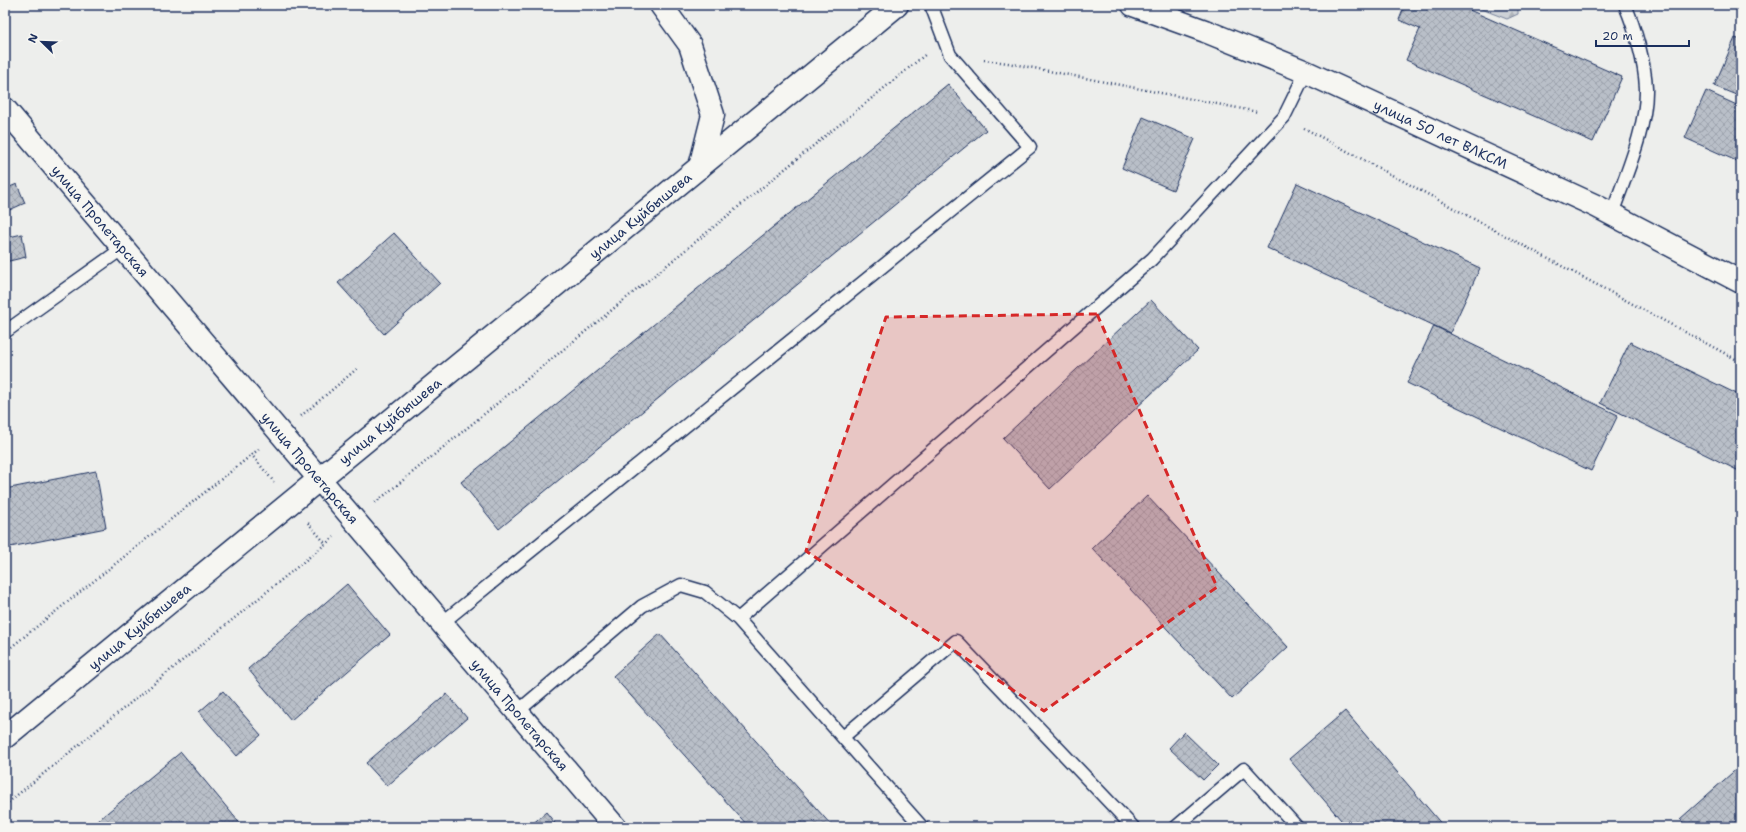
<svg xmlns="http://www.w3.org/2000/svg" width="1746" height="832" viewBox="0 0 1746 832" font-family="'Shantell Sans',sans-serif">
  <style>
    .forest { fill: url(#forest-firs); stroke: #74809a }
    .building { fill: url(#building-cross-hatch); stroke: #1b2f5e }
    .lines { fill: none; stroke-linecap: round; stroke-linejoin: round }
    .lane-casing { stroke: #1b2f5e; stroke-width: 15 }
    .secondary-casing { stroke: #1b2f5e; stroke-width: 25 }
    .primary-casing { stroke: #1b2f5e; stroke-width: 25 }
    .path { stroke: #1b2f5e; stroke-width: 2.5; stroke-dasharray: 1 3; stroke-linecap: butt }
    .lane { stroke: #f6f6f2; stroke-width: 12 }
    .secondary { stroke: #f6f6f2; stroke-width: 22 }
    .primary { stroke: #f6f6f2; stroke-width: 22 }
    .marked { fill: #d62828; fill-opacity: 0.2; stroke: #d62828; stroke-width: 3; stroke-dasharray: 8 5; stroke-linejoin: round }
    .labels { text-anchor: middle; stroke-width: 3; stroke-linejoin: round; paint-order: stroke }
    .street-label { font-size: 14px; fill: #1b2f5e; stroke: #f6f6f2 }
  </style>
  <defs>
    <pattern id="forest-firs" width="22" height="20" patternUnits="userSpaceOnUse"><rect width="22" height="20" fill="#ced2d7"/><path d="M5 1l3.5 6h-7zM16 11l3.5 6h-7z" fill="#b0b5bb"/></pattern>
    <pattern id="building-cross-hatch" width="8" height="8" patternUnits="userSpaceOnUse"><rect width="8" height="8" fill="#b9bfc8"/><path d="M0 0l8 8M0 8l8-8" fill="none" stroke="#9ea4ae"/></pattern>
  </defs>
  <rect width="100%" height="100%" fill="#edeeec"/>
  <filter id="ink" filterUnits="userSpaceOnUse"><feTurbulence type="fractalNoise" baseFrequency=".025" numOctaves="2"/><feDisplacementMap in="SourceGraphic" scale="8" xChannelSelector="R" yChannelSelector="G"/><feConvolveMatrix kernelMatrix="1 2 1 2 8 2 1 2 1" color-interpolation-filters="sRGB"/></filter>
  <g filter="url(#ink)">
    <path class="forest" d="M 1471,5 L 1518,5 L 1518,14 L 1507,19 Z"/>
    <path class="building" d="M 1405,5 L 1458,5 L 1622,77 L 1593,142 L 1406,60 L 1420,29 L 1399,20 Z
      M 1735,38 L 1741,40 L 1741,97 L 1714,86 Z
      M 948,84 L 986,130 L 499,529 L 461,482 Z
      M 1706,91 L 1741,107 L 1741,163 L 1685,138 Z
      M 1143,117 L 1195,139 L 1173,190 L 1122,168 Z
      M 1297,183 L 1480,268 L 1450,333 L 1267,248 Z
      M 17,184 L 25,203 L 5,212 L 5,189 Z
      M 394,233 L 440,283 L 384,334 L 338,283 Z
      M 22,234 L 26,257 L 5,262 L 5,238 Z
      M 1151,300 L 1198,350 L 1050,489 L 1003,438 Z
      M 1434,326 L 1618,415 L 1591,471 L 1407,383 Z
      M 1630,342 L 1741,396 L 1741,472 L 1600,403 Z
      M 96,471 L 106,528 L 5,548 L 5,489 Z
      M 1147,496 L 1288,647 L 1232,699 L 1092,548 Z
      M 347,584 L 390,635 L 291,720 L 248,669 Z
      M 660,634 L 833,827 L 749,827 L 613,676 Z
      M 223,691 L 261,735 L 237,756 L 199,712 Z
      M 447,694 L 467,718 L 387,786 L 366,763 Z
      M 1345,711 L 1444,827 L 1347,827 L 1289,759 Z
      M 1184,732 L 1218,765 L 1203,780 L 1169,748 Z
      M 181,752 L 243,827 L 90,827 L 136,789 Z
      M 1741,765 L 1741,827 L 1688,827 L 1680,819 Z
      M 546,812 L 558,827 L 529,827 Z"/>
    <g class="lines">
      <g class="lane-casing">
        <path id="lane" d="M 1612,214 C 1625,176 1647,129 1646,88 C 1645,63 1635,28 1625,5
          M 5,332 L 123,248
          M 738,619 L 922,827
          M 442,623 L 1030,147 L 950,55 L 931,5
          M 517,712 L 642,606 L 681,585 L 705,592 L 738,619 L 1152,259 L 1284,117 L 1306,72
          M 843,737 L 956,641 L 1133,827
          M 1176,827 L 1244,769 L 1297,827"/>
      </g>
      <g class="secondary-casing">
        <g id="secondary">
          <path d="M 661,5 L 690,45 L 713,115 L 700,167"/>
          <path id="s1" d="M 5,109 L 615,827"/>
          <path id="s2" d="M 5,737 L 897,5"/>
        </g>
      </g>
      <g class="primary-casing">
        <g id="primary">
          <path id="s3" d="M 1133,5 L 1205,31 L 1306,72 L 1596,206 L 1741,282"/>
        </g>
      </g>
      <path class="path" d="M 984,60 L 1008,63 L 1258,112
        M 1304,128 L 1741,362
        M 301,416 L 359,367
        M 251,454 L 274,482
        M 375,503 L 926,54
        M 308,523 L 326,544
        M 5,652 L 259,449
        M 5,805 L 334,537"/>
      <use href="#lane" class="lane"/>
      <use href="#secondary" class="secondary"/>
      <use href="#primary" class="primary"/>
    </g>
  </g>
  <path class="marked" d="M 1097,314 L 1217,587 L 1044,711 L 806,551 L 886,317 Z"/>
  <g class="labels">
    <g class="street-label">
      <text dy="5" stroke="none"><textPath href="#s3" startOffset="334">улица 50 лет ВЛКСМ</textPath></text>
      <text dy="5" stroke="none"><textPath href="#s2" startOffset="822">улица Куйбышева</textPath></text>
      <text dy="5" stroke="none"><textPath href="#s1" startOffset="147">улица Пролетарская</textPath></text>
      <text dy="5" stroke="none"><textPath href="#s2" startOffset="498">улица Куйбышева</textPath></text>
      <text dy="5" stroke="none"><textPath href="#s1" startOffset="471">улица Пролетарская</textPath></text>
      <text dy="5" stroke="none"><textPath href="#s2" startOffset="174">улица Куйбышева</textPath></text>
      <text dy="5" stroke="none"><textPath href="#s1" startOffset="795">улица Пролетарская</textPath></text>
    </g>
  </g>
  <rect width="1746" height="832" fill="none" stroke="#f6f6f2" stroke-width="20"/>
  <rect x="10" y="10" width="1726" height="812" fill="none" stroke="#1b2f5e" stroke-width="1.5" filter="url(#ink)"/>
  <g transform="translate(42 42) rotate(293)" stroke="#f6f6f2" stroke-width="3" paint-order="stroke">
  <path d="M0-3L7 15L0 10L-7 15Z" fill="#1b2f5e"/>
  <text y="-6" font-size="11" font-weight="bold" text-anchor="middle" fill="#1b2f5e">N</text>
  </g>
  <path d="M1596 40v6h93v-6" fill="none" stroke="#1b2f5e" stroke-width="2"/>
  <text x="1602" y="40" font-size="12" fill="#1b2f5e" stroke="#f6f6f2" stroke-width="3" paint-order="stroke">20 m</text>
</svg>
